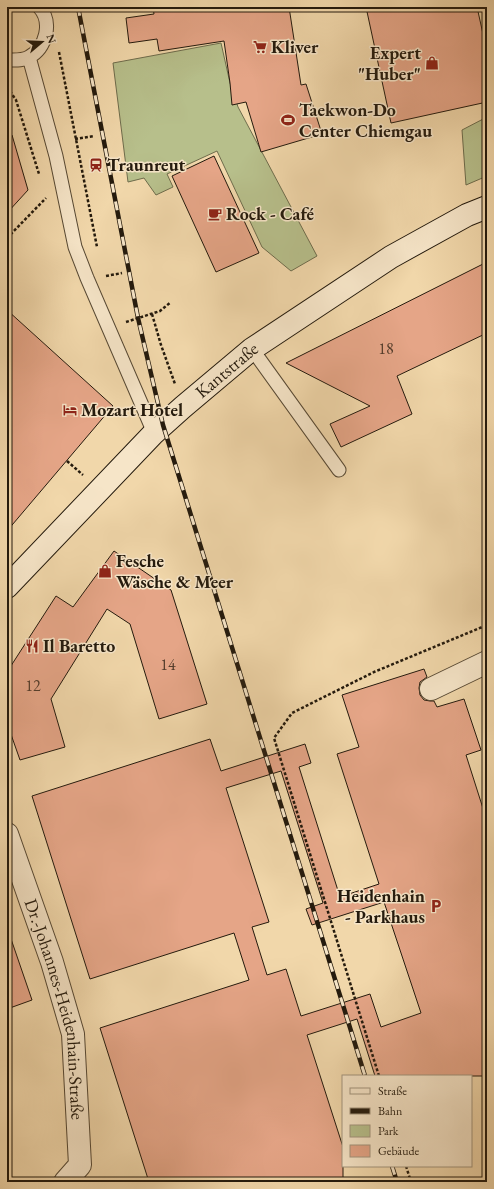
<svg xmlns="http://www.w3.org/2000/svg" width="494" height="1189" viewBox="0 0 494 1189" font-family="'EB Garamond',serif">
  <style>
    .green { fill: #b7bf8b; stroke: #6e6c4c }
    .building { fill: #e5a587; stroke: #241a0d; fill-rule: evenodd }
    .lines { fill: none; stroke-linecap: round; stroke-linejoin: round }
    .service-casing { stroke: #574934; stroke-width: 15 }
    .minor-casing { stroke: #574934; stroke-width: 24 }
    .secondary-casing { stroke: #241a0d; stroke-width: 24 }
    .path { stroke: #241a0d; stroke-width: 2.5; stroke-dasharray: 3 2; stroke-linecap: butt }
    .service { stroke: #f6e5c8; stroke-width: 13 }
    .minor { stroke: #f6e5c8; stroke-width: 22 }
    .secondary { stroke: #f6e5c8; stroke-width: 22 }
    .rail-casing { stroke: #241a0d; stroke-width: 4.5 }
    .rail { stroke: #f6e5c8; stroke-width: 3; stroke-dasharray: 9; stroke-linecap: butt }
    .labels { text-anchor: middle; stroke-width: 3; stroke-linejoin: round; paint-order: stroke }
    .number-label { font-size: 16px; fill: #543d2c }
    .poi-label { font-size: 18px; font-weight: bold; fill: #241a0d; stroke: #f6e5c8; text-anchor: start }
    .street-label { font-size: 18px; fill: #241a0d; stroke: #f6e5c8 }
  </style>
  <rect width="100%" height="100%" fill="#f1d7aa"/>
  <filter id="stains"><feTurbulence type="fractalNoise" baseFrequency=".005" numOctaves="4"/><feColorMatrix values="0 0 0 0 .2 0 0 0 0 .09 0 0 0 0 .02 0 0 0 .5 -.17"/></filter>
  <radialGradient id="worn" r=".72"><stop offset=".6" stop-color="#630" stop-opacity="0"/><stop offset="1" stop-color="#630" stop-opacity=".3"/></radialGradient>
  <path class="green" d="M 221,43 L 230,83 L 238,107 L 317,256 L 291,271 L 262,247 L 217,151 L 167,174 L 173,187 L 156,195 L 144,178 L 128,182 L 113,63 Z
    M 487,117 L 487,176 L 466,185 L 462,130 Z"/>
  <path class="building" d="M 153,7 L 289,7 L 301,85 L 306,84 L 322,134 L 261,152 L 246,102 L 232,105 L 230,83 L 224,41 L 159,51 L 157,39 L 129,43 L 126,18 L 154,14 Z
    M 366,7 L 477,7 L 487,52 L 487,102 L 391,123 Z
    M 12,135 L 28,190 L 7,213 L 7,136 Z
    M 214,156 L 259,253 L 216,272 L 172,176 Z
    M 487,262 L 487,333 L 397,376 L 412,414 L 341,447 L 330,424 L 370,406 L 286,363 Z
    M 7,310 L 113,406 L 7,531 Z
    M 114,551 L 171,590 L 207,704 L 159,719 L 130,624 L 107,609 L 51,699 L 65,747 L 20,760 L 7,723 L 7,672 L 56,596 L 73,607 Z
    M 424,669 L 427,677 L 420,682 L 419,688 L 420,695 L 424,700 L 430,701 L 434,701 L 437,707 L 464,699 L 481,750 L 466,755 L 487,821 L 487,1076 L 375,1076 L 357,1019 L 307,1035 L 343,1147 L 343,1182 L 149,1182 L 100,1028 L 249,980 L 234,933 L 90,979 L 32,796 L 210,739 L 221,771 L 305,744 L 311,763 L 299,767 L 340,897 L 379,884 L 337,754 L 359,747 L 342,695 ZM 281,771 L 323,903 L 306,909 L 312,925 L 384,902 L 421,1013 L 381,1027 L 370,994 L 301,1016 L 286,969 L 267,975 L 252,927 L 269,922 L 226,788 Z
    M 7,936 L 10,936 L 32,1000 L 7,1009 Z"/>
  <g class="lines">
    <g class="service-casing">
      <path id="service" d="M 29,57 L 56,156 L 75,247 L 87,278 L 154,433
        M 7,60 C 15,60 22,61 29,57 C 46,48 53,22 39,7
        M 252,349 L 339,470"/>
    </g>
    <g class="minor-casing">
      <g id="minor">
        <path d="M 431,689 L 487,662"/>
        <path id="s1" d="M 7,834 L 52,962 L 73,1034 L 80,1165 L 65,1182"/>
      </g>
    </g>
    <g class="secondary-casing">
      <g id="secondary">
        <path id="s2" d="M 7,587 L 154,433 L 183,407 L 252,349 L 391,257 L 467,215 L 487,207"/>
      </g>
    </g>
    <path class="path" d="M 59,52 L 97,247
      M 7,87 L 16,100 L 39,174
      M 75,139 L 94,136
      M 7,238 L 46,198
      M 106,276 L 122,273
      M 152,314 L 161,345 L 175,384
      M 126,322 L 160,311 L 171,302
      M 67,461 L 83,475
      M 379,1076 L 274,738 L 292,713 L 374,672 L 487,625
      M 406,1166 L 411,1182"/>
    <use href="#service" class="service"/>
    <use href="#minor" class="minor"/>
    <use href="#secondary" class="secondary"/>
    <g class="rail-casing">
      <path id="rail" d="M 78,7 L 138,318 L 163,425 L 365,1076
        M 392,1166 L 397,1182"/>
    </g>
    <use href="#rail" class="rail"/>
  </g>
  <defs>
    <g id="supermarket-bare" transform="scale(1.08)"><path d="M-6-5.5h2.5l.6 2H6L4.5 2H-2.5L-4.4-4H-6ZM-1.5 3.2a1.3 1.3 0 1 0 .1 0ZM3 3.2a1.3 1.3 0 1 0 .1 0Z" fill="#8f2418" stroke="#f6e5c8" stroke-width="2.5" paint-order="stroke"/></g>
    <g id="shop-bare" transform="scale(1.08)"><path d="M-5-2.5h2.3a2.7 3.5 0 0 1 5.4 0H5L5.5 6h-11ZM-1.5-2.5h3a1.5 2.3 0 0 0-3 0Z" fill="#8f2418" stroke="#f6e5c8" stroke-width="2.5" paint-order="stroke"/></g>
    <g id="stadium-bare" transform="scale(1.08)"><path d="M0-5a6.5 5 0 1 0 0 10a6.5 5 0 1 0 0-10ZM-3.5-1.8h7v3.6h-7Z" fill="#8f2418" stroke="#f6e5c8" stroke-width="2.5" paint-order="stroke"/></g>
    <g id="station-bare" transform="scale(1.08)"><path d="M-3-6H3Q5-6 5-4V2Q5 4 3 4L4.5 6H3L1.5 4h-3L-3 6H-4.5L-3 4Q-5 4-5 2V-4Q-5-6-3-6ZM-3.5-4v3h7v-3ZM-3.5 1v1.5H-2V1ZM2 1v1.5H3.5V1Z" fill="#8f2418" stroke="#f6e5c8" stroke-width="2.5" paint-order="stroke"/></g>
    <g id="cafe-bare" transform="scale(1.08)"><path d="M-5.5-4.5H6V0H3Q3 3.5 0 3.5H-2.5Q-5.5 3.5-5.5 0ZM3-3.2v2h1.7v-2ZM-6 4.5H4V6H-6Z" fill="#8f2418" stroke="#f6e5c8" stroke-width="2.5" paint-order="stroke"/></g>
    <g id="hotel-bare" transform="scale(1.08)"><path d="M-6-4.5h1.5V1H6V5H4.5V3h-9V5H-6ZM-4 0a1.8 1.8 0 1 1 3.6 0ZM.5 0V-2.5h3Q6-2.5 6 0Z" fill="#8f2418" stroke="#f6e5c8" stroke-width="2.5" paint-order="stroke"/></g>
    <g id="restaurant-bare" transform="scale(1.08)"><path d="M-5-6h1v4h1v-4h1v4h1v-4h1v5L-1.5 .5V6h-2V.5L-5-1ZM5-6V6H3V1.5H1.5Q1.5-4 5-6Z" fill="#8f2418" stroke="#f6e5c8" stroke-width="2.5" paint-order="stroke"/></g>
    <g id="parking-bare" transform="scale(1.08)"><path d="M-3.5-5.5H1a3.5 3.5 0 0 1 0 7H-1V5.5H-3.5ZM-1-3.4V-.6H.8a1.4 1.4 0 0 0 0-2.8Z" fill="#8f2418" stroke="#f6e5c8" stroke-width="2.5" paint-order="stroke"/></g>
  </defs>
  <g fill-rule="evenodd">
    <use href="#supermarket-bare" x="260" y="47"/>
    <use href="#shop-bare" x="432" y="63"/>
    <use href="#stadium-bare" x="288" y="120"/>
    <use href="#station-bare" x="96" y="165"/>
    <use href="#cafe-bare" x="215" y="214"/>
    <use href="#hotel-bare" x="70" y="410"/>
    <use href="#shop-bare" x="105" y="571"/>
    <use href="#restaurant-bare" x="32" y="646"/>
    <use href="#parking-bare" x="436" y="906"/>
  </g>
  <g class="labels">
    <g class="number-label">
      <text x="386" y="354">18</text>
      <text x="168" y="670">14</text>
      <text x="33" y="691">12</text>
    </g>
    <g class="poi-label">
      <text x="271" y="53">Kliver</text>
      <text x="421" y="59" text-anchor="end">Expert<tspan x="421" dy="21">"Huber"</tspan></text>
      <text x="299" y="116">Taekwon-Do<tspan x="299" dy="21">Center Chiemgau</tspan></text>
      <text x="107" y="171">Traunreut</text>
      <text x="226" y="220">Rock - Café</text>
      <text x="81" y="416">Mozart Hotel</text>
      <text x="116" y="567">Fesche<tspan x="116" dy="21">Wäsche &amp; Meer</tspan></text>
      <text x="43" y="652">Il Baretto</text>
      <text x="425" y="902" text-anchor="end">Heidenhain<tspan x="425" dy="21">- Parkhaus</tspan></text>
    </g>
    <g class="street-label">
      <text dy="6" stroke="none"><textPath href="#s2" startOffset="309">Kantstraße</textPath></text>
      <text dy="6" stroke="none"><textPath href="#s1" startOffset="183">Dr.-Johannes-Heidenhain-Straße</textPath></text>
    </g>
  </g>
  <rect width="494" height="1189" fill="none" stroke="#f1d7aa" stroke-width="24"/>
  <rect x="8" y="8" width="478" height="1173" fill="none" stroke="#241a0d" stroke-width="2"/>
  <rect x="12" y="12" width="470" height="1165" fill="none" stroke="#241a0d"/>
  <rect x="342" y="1075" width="130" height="92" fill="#f6e5c8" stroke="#a2947d"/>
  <rect x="350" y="1088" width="20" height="6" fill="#f6e5c8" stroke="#a2947d"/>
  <text x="378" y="1095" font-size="12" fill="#241a0d">Straße</text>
  <rect x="350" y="1108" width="20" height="6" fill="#241a0d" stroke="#a2947d"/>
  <text x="378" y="1115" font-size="12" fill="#241a0d">Bahn</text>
  <rect x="350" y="1125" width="20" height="12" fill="#b7bf8b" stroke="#a2947d"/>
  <text x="378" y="1135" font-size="12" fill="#241a0d">Park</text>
  <rect x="350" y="1145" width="20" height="12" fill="#e5a587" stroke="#a2947d"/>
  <text x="378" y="1155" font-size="12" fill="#241a0d">Gebäude</text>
  <g transform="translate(42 42) rotate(71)" stroke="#f6e5c8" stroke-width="3" paint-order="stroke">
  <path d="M0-3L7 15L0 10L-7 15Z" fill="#241a0d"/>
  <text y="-6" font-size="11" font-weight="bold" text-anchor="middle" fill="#241a0d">N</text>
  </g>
  <rect width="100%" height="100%" filter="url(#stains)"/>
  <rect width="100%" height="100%" fill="url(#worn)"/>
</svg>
